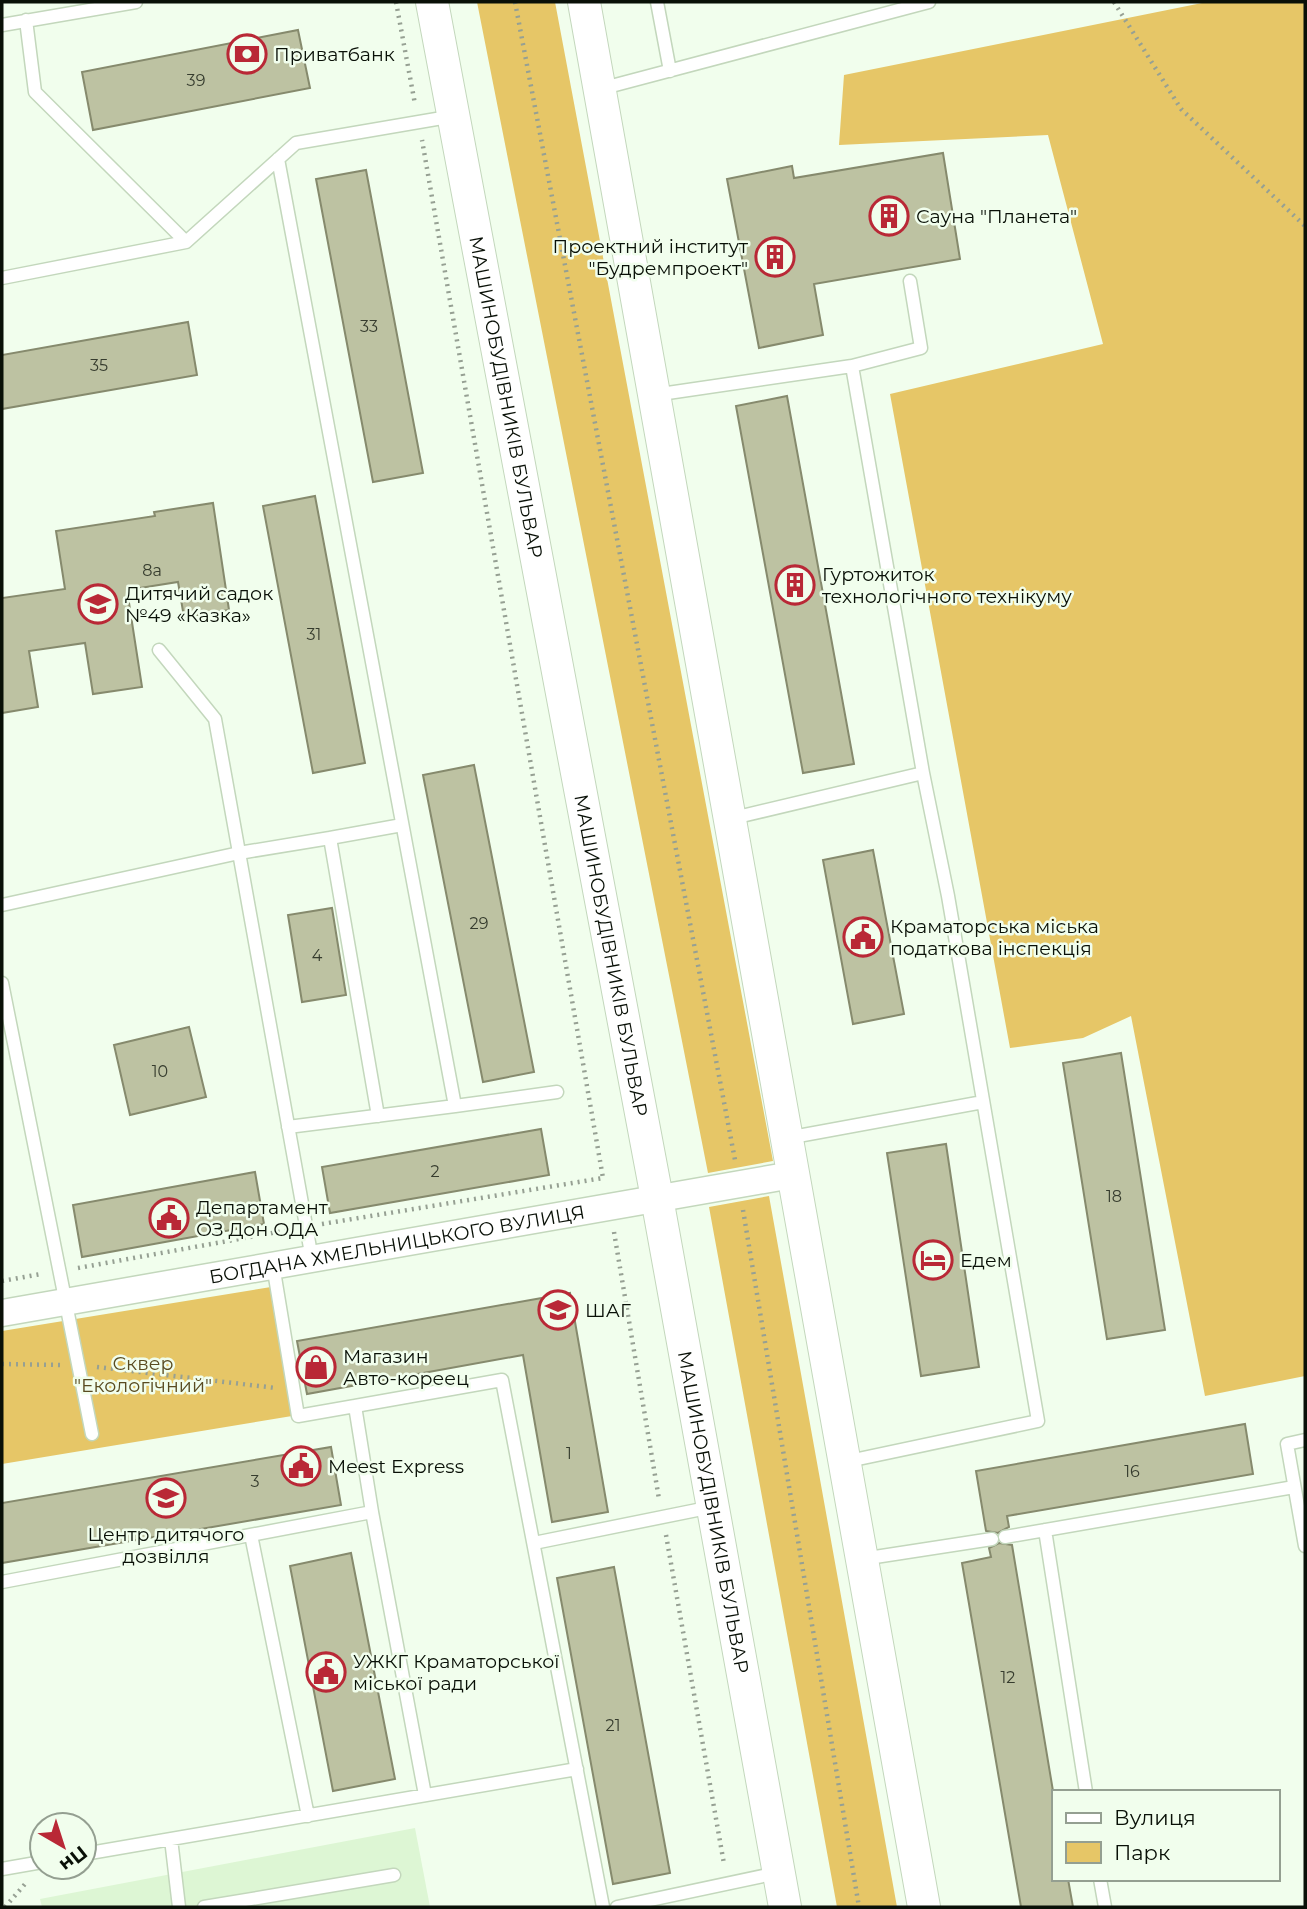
<svg xmlns="http://www.w3.org/2000/svg" width="1307" height="1909" viewBox="0 0 1307 1909" font-family="Montserrat,sans-serif">
  <style>
    .built { fill: #ddf6d4 }
    .green { fill: #e6c667 }
    .building { fill: #bdc2a2; stroke: #868a6d; stroke-width: 2 }
    .lines { fill: none; stroke-linecap: round; stroke-linejoin: round }
    .service-casing { stroke: #c3d7bc; stroke-width: 15 }
    .minor-casing { stroke: #c3d7bc; stroke-width: 29 }
    .tertiary-casing { stroke: #c3d7bc; stroke-width: 34 }
    .path { stroke: #96a093; stroke-width: 4.5; stroke-dasharray: 2 5; stroke-linecap: butt }
    .service { stroke: #fff; stroke-width: 12 }
    .minor { stroke: #fff; stroke-width: 26 }
    .tertiary { stroke: #fff; stroke-width: 32 }
    .labels { text-anchor: middle; stroke-width: 5; stroke-linejoin: round; paint-order: stroke }
    .number-label { font-size: 16px; fill: #363c2e }
    .poi-label { font-size: 19px; fill: #091007; stroke: #f1feed; text-anchor: start }
    .street-label { font-size: 19px; fill: #091007; stroke: #f1feed }
    .park-label { font-size: 19px; fill: #594b20; stroke: #f1feed }
  </style>
  <rect width="100%" height="100%" fill="#f1feed"/>
  <path class="built" d="M 415,1828 L 430,1907 L 42,1907 L 40,1899 Z"/>
  <path class="green" d="M 477,2 L 555,2 L 773,1161 L 708,1173 Z
    M 1207,2 L 1305,2 L 1305,1376 L 1205,1396 L 1131,1016 L 1083,1038 L 1010,1048 L 890,394 L 1103,344 L 1048,135 L 839,145 L 844,75 Z
    M 769,1196 L 897,1907 L 837,1907 L 709,1207 Z
    M 271,1287 L 292,1416 L 2,1464 L 2,1331 Z"/>
  <path class="building" d="M 298,30 L 310,88 L 93,130 L 82,72 Z
    M 943,153 L 960,259 L 814,284 L 823,335 L 759,348 L 727,179 L 792,166 L 794,178 Z
    M 366,170 L 423,473 L 373,482 L 316,179 Z
    M 188,322 L 197,375 L 2,409 L 2,355 Z
    M 787,396 L 854,764 L 803,773 L 736,406 Z
    M 315,496 L 365,763 L 313,773 L 263,506 Z
    M 213,503 L 229,610 L 184,617 L 178,582 L 127,590 L 142,687 L 93,694 L 85,643 L 29,651 L 38,707 L 2,713 L 2,598 L 65,589 L 56,531 L 155,516 L 154,512 Z
    M 474,765 L 534,1072 L 483,1082 L 423,775 Z
    M 873,850 L 904,1014 L 853,1024 L 823,860 Z
    M 332,908 L 346,995 L 302,1002 L 288,915 Z
    M 189,1027 L 206,1097 L 130,1115 L 114,1045 Z
    M 1121,1053 L 1165,1330 L 1107,1339 L 1063,1063 Z
    M 541,1129 L 549,1175 L 330,1213 L 322,1167 Z
    M 946,1144 L 979,1367 L 921,1376 L 887,1153 Z
    M 255,1172 L 264,1224 L 82,1257 L 73,1205 Z
    M 570,1293 L 608,1512 L 552,1522 L 523,1355 L 307,1394 L 297,1341 Z
    M 1245,1424 L 1253,1474 L 1007,1516 L 1009,1527 L 998,1533 L 986,1531 L 976,1471 Z
    M 331,1447 L 341,1505 L 2,1563 L 2,1503 Z
    M 999,1543 L 1012,1545 L 1053,1791 L 1053,1879 L 1068,1879 L 1073,1907 L 1021,1907 L 962,1563 L 991,1557 L 989,1548 Z
    M 351,1553 L 395,1779 L 333,1791 L 290,1566 Z
    M 614,1567 L 670,1873 L 613,1884 L 557,1578 Z"/>
  <g class="lines">
    <g class="service-casing">
      <path id="service" d="M 657,2 L 670,71
        M 26,20 L 35,92 L 186,242
        M 2,25 L 136,2
        M 600,89 L 929,2
        M 278,159 L 455,1106 L 288,1127
        M 2,278 L 186,242 L 296,143 L 454,116
        M 852,366 L 923,773
        M 654,395 L 852,366 L 921,348 L 910,281
        M 159,650 L 215,719 L 312,1259
        M 729,819 L 923,773 L 948,896 L 1038,1421 L 844,1462
        M 2,905 L 239,853 L 330,838
        M 2,983 L 92,1434
        M 455,1106 L 557,1092
        M 378,1116 L 330,838 L 402,825
        M 787,1138 L 983,1102
        M 273,1265 L 298,1416 L 355,1406
        M 1305,1440 L 1287,1444 L 1305,1546
        M 372,1512 L 425,1795
        M 1045,1530 L 1086,1792
        M 251,1535 L 308,1816
        M 1005,1537 L 1294,1487
        M 534,1543 L 712,1507
        M 862,1559 L 992,1539
        M 2,1582 L 372,1512 L 355,1406 L 502,1380 L 603,1907
        M 171,1839 L 179,1907
        M 84,1854 L 577,1769
        M 2,1869 L 42,1862
        M 1100,1879 L 1105,1907
        M 204,1907 L 394,1875
        M 617,1907 L 777,1873"/>
    </g>
    <g class="minor-casing">
      <g id="minor">
        <path id="s1" d="M 2,1313 L 792,1175"/>
      </g>
    </g>
    <g class="tertiary-casing">
      <g id="tertiary">
        <path id="s2" d="M 432,2 L 657,1198 L 785,1907"/>
        <path d="M 584,2 L 924,1907"/>
      </g>
    </g>
    <path class="path" d="M 396,2 L 415,104
      M 515,2 L 735,1160
      M 1114,2 L 1181,109 L 1305,226
      M 743,1210 L 859,1907
      M 322,1224 L 603,1178 L 422,140
      M 614,1232 L 659,1499
      M 78,1268 L 289,1230
      M 2,1281 L 41,1274
      M 2,1364 L 61,1365
      M 97,1367 L 276,1388
      M 666,1535 L 724,1864
      M 5,1907 L 25,1884"/>
    <use href="#service" class="service"/>
    <use href="#minor" class="minor"/>
    <use href="#tertiary" class="tertiary"/>
  </g>
  <defs>
    <g id="bank-ring" transform="scale(2.0125)"><circle r="9.5" fill="#f1feed" stroke="#b92836" stroke-width="1.5"/><path d="M-6-4H6V4H-6ZM0-2.3a2.3 2.3 0 1 0 0 4.6a2.3 2.3 0 1 0 0-4.6Z" fill="#b92836"/></g>
    <g id="building-ring" transform="scale(2.0125)"><circle r="9.5" fill="#f1feed" stroke="#b92836" stroke-width="1.5"/><path d="M-4-6H4V6H1V3H-1V6H-4ZM-2.5-4.3h1.7v1.8h-1.7ZM.8-4.3h1.7v1.8H.8ZM-2.5-1h1.7V.8h-1.7ZM.8-1h1.7V.8H.8Z" fill="#b92836"/></g>
    <g id="school-ring" transform="scale(2.0125)"><circle r="9.5" fill="#f1feed" stroke="#b92836" stroke-width="1.5"/><path d="M0-5L7-2L0 1L-7-2ZM-4 1L0 2.5L4 1V4Q0 6-4 4Z" fill="#b92836"/></g>
    <g id="civic-ring" transform="scale(2.0125)"><circle r="9.5" fill="#f1feed" stroke="#b92836" stroke-width="1.5"/><path d="M-.6-6.5H3V-4.5H.6V-3L4-1V1h2V6H-6V1h2V-1L-.6-3ZM-1.2 2.5V6h2.4V2.5Z" fill="#b92836"/></g>
    <g id="hotel-ring" transform="scale(2.0125)"><circle r="9.5" fill="#f1feed" stroke="#b92836" stroke-width="1.5"/><path d="M-6-4.5h1.5V1H6V5H4.5V3h-9V5H-6ZM-4 0a1.8 1.8 0 1 1 3.6 0ZM.5 0V-2.5h3Q6-2.5 6 0Z" fill="#b92836"/></g>
    <g id="shop-ring" transform="scale(2.0125)"><circle r="9.5" fill="#f1feed" stroke="#b92836" stroke-width="1.5"/><path d="M-5-2.5h2.3a2.7 3.5 0 0 1 5.4 0H5L5.5 6h-11ZM-1.5-2.5h3a1.5 2.3 0 0 0-3 0Z" fill="#b92836"/></g>
  </defs>
  <g fill-rule="evenodd">
    <use href="#bank-ring" x="247" y="54"/>
    <use href="#building-ring" x="889" y="216"/>
    <use href="#building-ring" x="775" y="257"/>
    <use href="#building-ring" x="795" y="585"/>
    <use href="#school-ring" x="98" y="604"/>
    <use href="#civic-ring" x="863" y="937"/>
    <use href="#civic-ring" x="169" y="1218"/>
    <use href="#hotel-ring" x="933" y="1260"/>
    <use href="#school-ring" x="558" y="1310"/>
    <use href="#shop-ring" x="316" y="1367"/>
    <use href="#civic-ring" x="301" y="1466"/>
    <use href="#school-ring" x="166" y="1498"/>
    <use href="#civic-ring" x="326" y="1672"/>
  </g>
  <g class="labels">
    <g class="number-label">
      <text x="196" y="86">39</text>
      <text x="369" y="332">33</text>
      <text x="99" y="371">35</text>
      <text x="152" y="576">8а</text>
      <text x="314" y="640">31</text>
      <text x="479" y="929">29</text>
      <text x="317" y="961">4</text>
      <text x="160" y="1077">10</text>
      <text x="435" y="1177">2</text>
      <text x="1114" y="1202">18</text>
      <text x="569" y="1459">1</text>
      <text x="1132" y="1477">16</text>
      <text x="255" y="1487">3</text>
      <text x="1008" y="1683">12</text>
      <text x="613" y="1731">21</text>
    </g>
    <g class="poi-label">
      <text x="274" y="61">Приватбанк</text>
      <text x="916" y="223">Сауна "Планета"</text>
      <text x="748" y="253" text-anchor="end">Проектний інститут<tspan x="748" dy="22">"Будремпроект"</tspan></text>
      <text x="822" y="581">Гуртожиток<tspan x="822" dy="22">технологічного технікуму</tspan></text>
      <text x="125" y="600">Дитячий садок<tspan x="125" dy="22">№49 «Казка»</tspan></text>
      <text x="890" y="933">Краматорська міська<tspan x="890" dy="22">податкова інспекція</tspan></text>
      <text x="196" y="1214">Департамент<tspan x="196" dy="22">ОЗ Дон ОДА</tspan></text>
      <text x="960" y="1267">Едем</text>
      <text x="585" y="1317">ШАГ</text>
      <text x="343" y="1363">Магазин<tspan x="343" dy="22">Авто-кореец</tspan></text>
      <text x="328" y="1473">Meest Express</text>
      <text x="166" y="1541" text-anchor="middle">Центр дитячого<tspan x="166" dy="22">дозвілля</tspan></text>
      <text x="353" y="1668">УЖКГ Краматорської<tspan x="353" dy="22">міської ради</tspan></text>
    </g>
    <g class="street-label">
      <text dy="7" stroke="none"><textPath href="#s2" startOffset="402">МАШИНОБУДІВНИКІВ БУЛЬВАР</textPath></text>
      <text dy="7" stroke="none"><textPath href="#s2" startOffset="970">МАШИНОБУДІВНИКІВ БУЛЬВАР</textPath></text>
      <text dy="7" stroke="none"><textPath href="#s1" startOffset="401">БОГДАНА ХМЕЛЬНИЦЬКОГО ВУЛИЦЯ</textPath></text>
      <text dy="7" stroke="none"><textPath href="#s2" startOffset="1536">МАШИНОБУДІВНИКІВ БУЛЬВАР</textPath></text>
    </g>
    <g class="park-label">
      <text x="143" y="1370">Сквер<tspan x="143" dy="22">"Екологічний"</tspan></text>
    </g>
  </g>
  <rect width="1307" height="1909" fill="none" stroke="#091007" stroke-width="7"/>
  <rect x="1052" y="1790" width="228" height="91" fill="#f1feed" stroke="#949f91" stroke-width="2"/>
  <rect x="1066" y="1813" width="35" height="10" fill="#ffffff" stroke="#949f91" stroke-width="2"/>
  <text x="1114" y="1825" font-size="21" fill="#091007">Вулиця</text>
  <rect x="1066" y="1842" width="35" height="21" fill="#e6c667" stroke="#949f91" stroke-width="2"/>
  <text x="1114" y="1860" font-size="21" fill="#091007">Парк</text>
  <g transform="translate(63 1846) rotate(141)"><circle r="33" fill="#f1feed" stroke="#949f91" stroke-width="2"/>
  <path d="M0-5L12 26L0 18L-12 26Z" fill="#b92836"/>
  <text y="-10" font-size="19" font-weight="bold" text-anchor="middle" fill="#091007">Пн</text>
  </g>
</svg>
